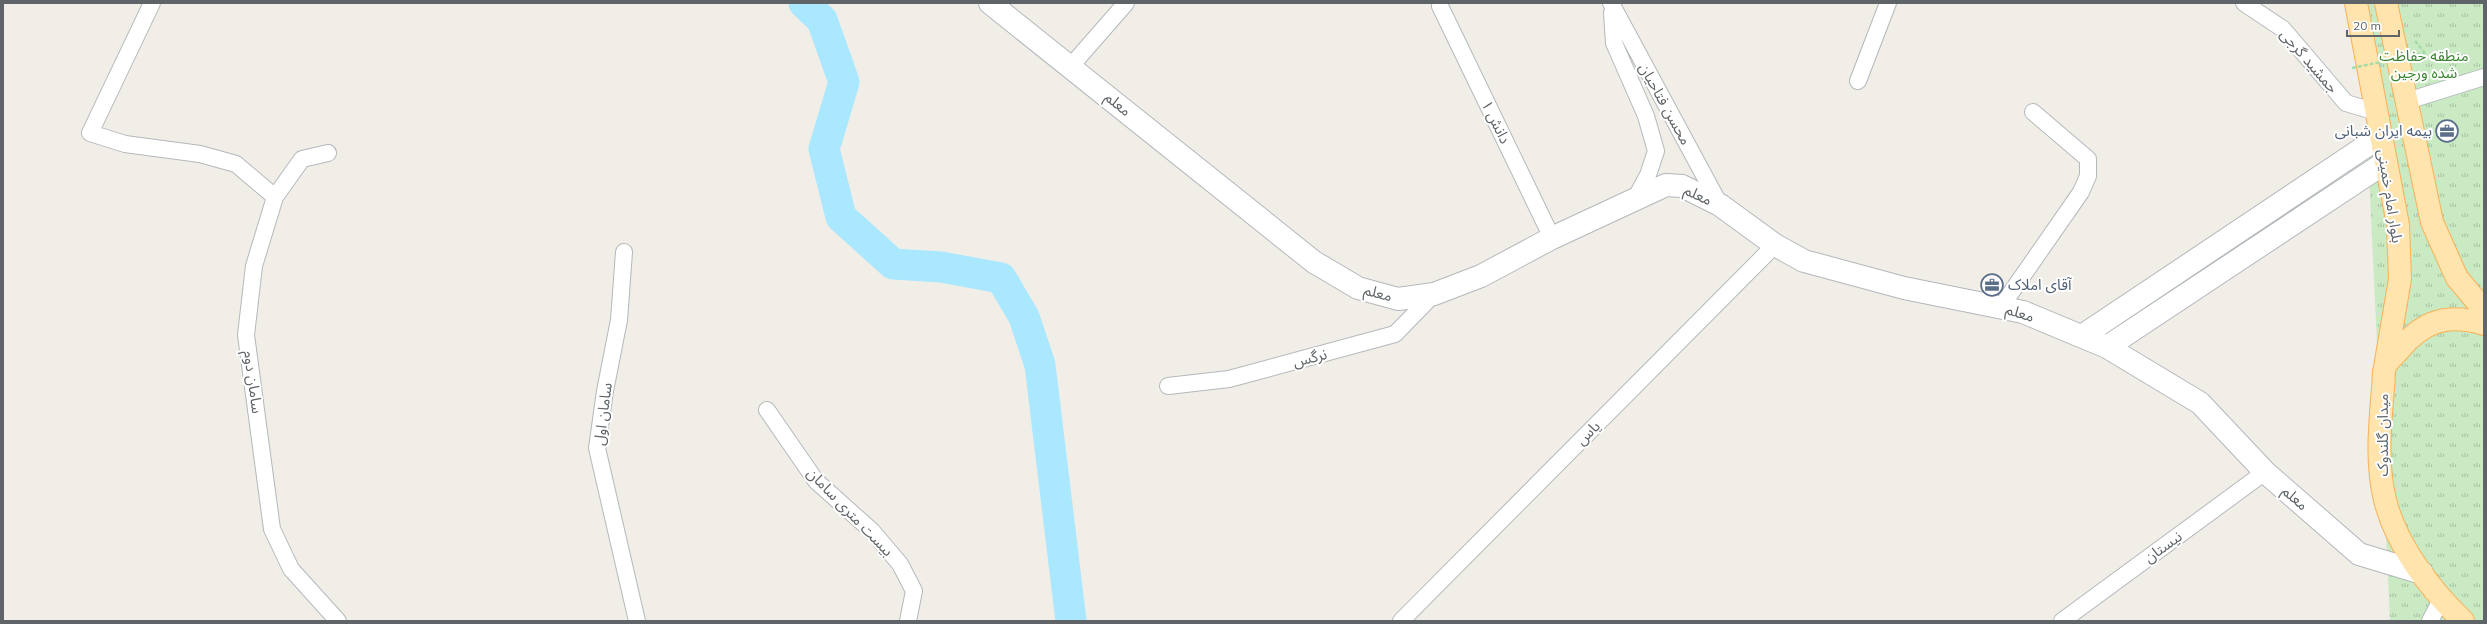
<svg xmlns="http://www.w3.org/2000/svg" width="2487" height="624" viewBox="0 0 2487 624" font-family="Mulish,'Noto Sans Arabic',sans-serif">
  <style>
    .grass { fill: url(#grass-tufts) }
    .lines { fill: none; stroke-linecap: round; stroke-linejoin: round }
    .river { stroke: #a9e8ff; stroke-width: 31 }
    .minor-casing { stroke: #b4b9bc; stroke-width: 18 }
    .secondary-casing { stroke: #b3b8bc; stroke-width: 24 }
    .primary-casing { stroke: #f9b158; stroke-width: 24 }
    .path { stroke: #a5dcaa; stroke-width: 2.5; stroke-dasharray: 4 2; stroke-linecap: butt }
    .minor { stroke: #fff; stroke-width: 16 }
    .secondary { stroke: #fff; stroke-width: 22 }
    .primary { stroke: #ffe4ae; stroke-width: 22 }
    .path-bridge { stroke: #a5dcaa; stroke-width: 2.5; stroke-dasharray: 4 2; stroke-linecap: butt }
    .labels { text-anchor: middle; stroke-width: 4; stroke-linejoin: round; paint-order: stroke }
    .park-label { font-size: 15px; fill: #3a8530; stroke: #fff }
    .street-label { font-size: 15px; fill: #5e6468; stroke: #fff }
    .service-label { font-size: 15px; fill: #4e5e75; stroke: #fff; text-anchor: end }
  </style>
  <defs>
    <pattern id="grass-tufts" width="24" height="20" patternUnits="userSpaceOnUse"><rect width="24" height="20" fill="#c9eac3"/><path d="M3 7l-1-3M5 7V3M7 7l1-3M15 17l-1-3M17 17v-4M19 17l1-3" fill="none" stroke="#a6c1a2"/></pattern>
  </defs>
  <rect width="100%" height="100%" fill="#f1ede7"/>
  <path class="grass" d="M 2361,3 L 2484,3 L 2484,621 L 2390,621 Z"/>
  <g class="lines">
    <path class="river" d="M 804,3 L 822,20 L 844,82 L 824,149 L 841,217 L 893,264 L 941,267 L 1001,278 L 1024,317 L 1040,365 L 1071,621"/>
    <g class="minor-casing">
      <path id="minor" d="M 152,3 L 90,133 L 125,144 L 200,154 L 236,164 L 275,197
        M 1611,3 L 1720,205
        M 2244,3 L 2283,29 L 2346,103 L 2376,112
        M 1440,6 L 1552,238
        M 1612,13 L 1614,43 L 1646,116 L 1656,151 L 1648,175 L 1634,201
        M 1071,66 L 1126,3
        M 1858,81 L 1888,3
        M 2407,101 L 2484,77
        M 328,153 L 302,159 L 275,197 L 254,266 L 246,335 L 272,529 L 291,569 L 338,621
        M 624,252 L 619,320 L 605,391 L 597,448 L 637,621
        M 2001,307 L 2081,192 L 2088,176 L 2088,159 L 2033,112
        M 1168,386 L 1229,379 L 1395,334 L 1434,294
        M 767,410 L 816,481 L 872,531 L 900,564 L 914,591 L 908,621
        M 1401,621 L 1775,245
        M 2062,621 L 2265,472
        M 2430,621 L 2442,598"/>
    </g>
    <g class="secondary-casing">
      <path id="secondary" d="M 990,3 L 1314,262 L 1358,288 L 1398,299 L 1434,294 L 1481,276 L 1552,238 L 1666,185 L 1682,186 L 1720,205 L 1775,245 L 1804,261 L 1904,288 L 2023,312 L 2107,347 L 2200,403 L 2265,472 L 2359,554 L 2422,573
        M 2082,336 L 2381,136
        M 2107,347 L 2386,162"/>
    </g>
    <g class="primary-casing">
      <path id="primary" d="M 2356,3 L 2398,225 L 2400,279 L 2385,367
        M 2386,3 L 2432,222 L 2457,278 L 2484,310
        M 2463,621 C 2430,589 2396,545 2385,500 C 2376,464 2380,424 2383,388 C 2384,382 2383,372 2385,367 C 2387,361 2395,355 2399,350 C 2423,321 2447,313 2484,324"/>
    </g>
    <path class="path" d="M 2415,41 L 2425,53"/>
    <use href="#minor" class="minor"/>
    <use href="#secondary" class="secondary"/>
    <use href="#primary" class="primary"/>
    <path class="path-bridge" d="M 2352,68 L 2425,53"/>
  </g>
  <defs>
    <g id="office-ring" transform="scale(1.15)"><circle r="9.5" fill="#fff" stroke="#5c6f8a" stroke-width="1.5"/><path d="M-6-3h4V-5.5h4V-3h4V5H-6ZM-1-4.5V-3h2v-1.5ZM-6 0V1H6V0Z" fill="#5c6f8a"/></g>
  </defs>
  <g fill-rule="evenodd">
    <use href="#office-ring" x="2447" y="131"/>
    <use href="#office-ring" x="1992" y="285"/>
  </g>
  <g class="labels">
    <g class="park-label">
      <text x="2424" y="61">منطقه حفاظت<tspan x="2424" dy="17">شده ورجین</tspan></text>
    </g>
    <g class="street-label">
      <text transform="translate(2309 61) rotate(49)" y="5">جمشید گرجی</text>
      <text transform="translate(1118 104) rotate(39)" y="5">معلم</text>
      <text transform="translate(1665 104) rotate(61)" y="5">محسن فتاحیان</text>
      <text transform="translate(1496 122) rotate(64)" y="5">دانش ۱</text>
      <text transform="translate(1698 195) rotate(25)" y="5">معلم</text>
      <text transform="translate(2390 196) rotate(81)" y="5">بلوار امام خمینی</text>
      <text transform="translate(1378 293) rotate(15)" y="5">معلم</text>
      <text transform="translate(2020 313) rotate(17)" y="5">معلم</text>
      <text transform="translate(1310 358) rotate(-15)" y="5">نرگس</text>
      <text transform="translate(253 382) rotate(82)" y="5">سامان دوم</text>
      <text transform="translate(603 414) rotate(-83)" y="5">سامان اول</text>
      <text transform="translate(1588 433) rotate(-45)" y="5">یاس</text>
      <text transform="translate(2383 435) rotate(-90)" y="5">میدان گلندوک</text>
      <text transform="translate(2295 498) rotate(41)" y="5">معلم</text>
      <text transform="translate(850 512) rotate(46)" y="5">بیست متری سامان</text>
      <text transform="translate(2163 547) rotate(-36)" y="5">نیستان</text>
    </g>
    <g class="service-label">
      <text x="2432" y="136">بیمه ایران شبانی</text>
      <text x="2008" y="290" text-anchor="start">آقای املاک</text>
    </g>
  </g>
  <rect width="2487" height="624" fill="none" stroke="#5e6468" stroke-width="8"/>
  <path d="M2347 30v6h52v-6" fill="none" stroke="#5e6468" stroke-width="2"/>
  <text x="2353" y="30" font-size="12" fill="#5e6468" stroke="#ffffff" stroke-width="3" paint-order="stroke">20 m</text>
</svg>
